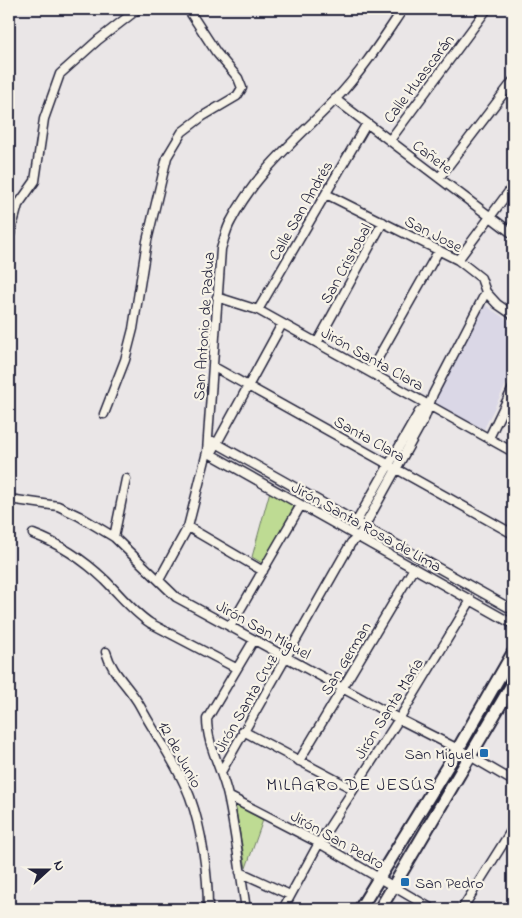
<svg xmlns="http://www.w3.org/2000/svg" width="522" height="918" viewBox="0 0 522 918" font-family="'Indie Flower',sans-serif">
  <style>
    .built { fill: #dad7e6 }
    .green { fill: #bedb93; stroke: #707e67 }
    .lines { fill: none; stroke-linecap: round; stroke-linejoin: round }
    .street-casing { stroke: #22223b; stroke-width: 11 }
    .secondary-casing { stroke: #22223b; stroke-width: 15 }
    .street { stroke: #f7f3e8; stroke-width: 8 }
    .secondary { stroke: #f7f3e8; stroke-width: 11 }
    .poi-dot { fill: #1f6fb2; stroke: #f7f3e8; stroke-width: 2 }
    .labels { text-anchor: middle; stroke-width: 4.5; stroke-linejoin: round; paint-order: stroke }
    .street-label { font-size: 16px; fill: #22223b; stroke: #f7f3e8 }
    .poi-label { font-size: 16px; fill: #22223b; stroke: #f7f3e8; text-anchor: end }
    .neighbourhood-label { font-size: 18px; letter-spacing: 1px; fill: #22223b; stroke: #f7f3e8 }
  </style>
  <rect width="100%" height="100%" fill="#eae6e7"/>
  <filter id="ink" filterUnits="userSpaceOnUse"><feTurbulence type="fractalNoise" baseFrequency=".02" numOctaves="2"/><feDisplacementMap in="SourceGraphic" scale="10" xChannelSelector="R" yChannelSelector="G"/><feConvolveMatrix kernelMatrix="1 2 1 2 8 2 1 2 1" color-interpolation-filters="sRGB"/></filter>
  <g filter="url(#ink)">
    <path class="built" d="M 485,305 L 513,324 L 513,370 L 484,429 L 432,402 Z"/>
    <path class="green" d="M 270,491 L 295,505 L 262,563 L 252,557 Z
      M 235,805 L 263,820 L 246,868 Z"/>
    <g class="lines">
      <g class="street-casing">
        <path id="street" d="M 335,99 L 513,234
          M 390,140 L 487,9
          M 439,178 L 513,81
          M 326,194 L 458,260 L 481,278 L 486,292 L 497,304 L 513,315
          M 9,238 L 18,205 L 35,181 L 44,119 L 60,74 L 98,40 L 138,9
          M 458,260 L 513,186
          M 217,297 L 258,310 L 513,452
          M 258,310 L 367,123
          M 317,343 L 383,222
          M 214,367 L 513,534
          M 370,372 L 439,250
          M 104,414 L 125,360 L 133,329 L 147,241 L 167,157 L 182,132 L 203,116 L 237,96 L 242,88 L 238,78 L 216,52 L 188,9
          M 489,438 L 513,388
          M 209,439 L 513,610
          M 207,452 L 513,624
          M 211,454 L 282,324
          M 9,499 L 58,506 L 79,516 L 114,537 L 176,597 L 399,719 L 458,749 L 513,781
          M 354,526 L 419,412 L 428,404
          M 188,527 L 263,571
          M 33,534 C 60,544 84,560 105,580 C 120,595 132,611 150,623 L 236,668
          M 114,537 L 126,479
          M 159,580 L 188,527 L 207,452 L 221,249 C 224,240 226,229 231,221 C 256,172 298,138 335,100 C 361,73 382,40 403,9
          M 230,627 L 301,505
          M 106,652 C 112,674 130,687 140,706 C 156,736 178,765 190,797 C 202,830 208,874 208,909
          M 243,731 L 353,789
          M 299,761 L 414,568
          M 221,772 L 351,543 L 359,536 L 425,417 L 433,394 L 486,292
          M 228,796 L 319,843 L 432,909
          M 240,872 L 290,895
          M 246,909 C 240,872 236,833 228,796 C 222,769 207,746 207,719 L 254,640
          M 283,909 L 319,843 L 399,719 L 471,600
          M 462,909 L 513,828"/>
      </g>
      <g class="secondary-casing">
        <path id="secondary" d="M 360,909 L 458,749 L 513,653
          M 380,909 L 513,683"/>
      </g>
      <use href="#street" class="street"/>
      <use href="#secondary" class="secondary"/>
    </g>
  </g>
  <g class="poi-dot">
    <rect x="479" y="748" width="10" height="10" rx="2.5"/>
    <rect x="400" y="877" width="10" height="10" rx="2.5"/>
  </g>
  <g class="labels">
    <g class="street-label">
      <text transform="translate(418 78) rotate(-53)" y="6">Calle Huascarán</text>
      <text transform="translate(433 156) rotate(37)" y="6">Cañete</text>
      <text transform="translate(300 210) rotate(-60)" y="6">Calle San Andrés</text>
      <text transform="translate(434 233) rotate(27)" y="6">San Jose</text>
      <text transform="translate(345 263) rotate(-61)" y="6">San Cristobal</text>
      <text transform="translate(203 326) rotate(-86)" y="6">San Antonio de Padua</text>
      <text transform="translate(373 358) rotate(29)" y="6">Jirón Santa Clara</text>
      <text transform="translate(370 438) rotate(29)" y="6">Santa Clara</text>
      <text transform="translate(367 526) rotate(29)" y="6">Jirón Santa Rosa de Lima</text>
      <text transform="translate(264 629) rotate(29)" y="6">Jirón San Miguel</text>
      <text transform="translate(345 658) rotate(-59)" y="6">San German</text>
      <text transform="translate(245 703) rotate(-60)" y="6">Jirón Santa Cruz</text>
      <text transform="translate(388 708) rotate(-58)" y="6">Jirón Santa María</text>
      <text transform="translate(181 754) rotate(61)" y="6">12 de Junio</text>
      <text transform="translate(338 839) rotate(29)" y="6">Jirón San Pedro</text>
    </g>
    <g class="poi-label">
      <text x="474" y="759">San Miguel</text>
      <text x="415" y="888" text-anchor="start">San Pedro</text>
    </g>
    <g class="neighbourhood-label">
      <text x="351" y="790">MILAGRO DE JESÚS</text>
    </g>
  </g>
  <rect width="522" height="918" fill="none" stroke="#f7f3e8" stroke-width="30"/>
  <rect x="15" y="15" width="492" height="888" fill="none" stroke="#22223b" stroke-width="2" filter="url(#ink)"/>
  <g transform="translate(48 870) rotate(69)" stroke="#f7f3e8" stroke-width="4" paint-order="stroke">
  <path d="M0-4L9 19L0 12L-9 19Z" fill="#22223b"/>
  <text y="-8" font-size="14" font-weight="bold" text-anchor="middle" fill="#22223b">N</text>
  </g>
</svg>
